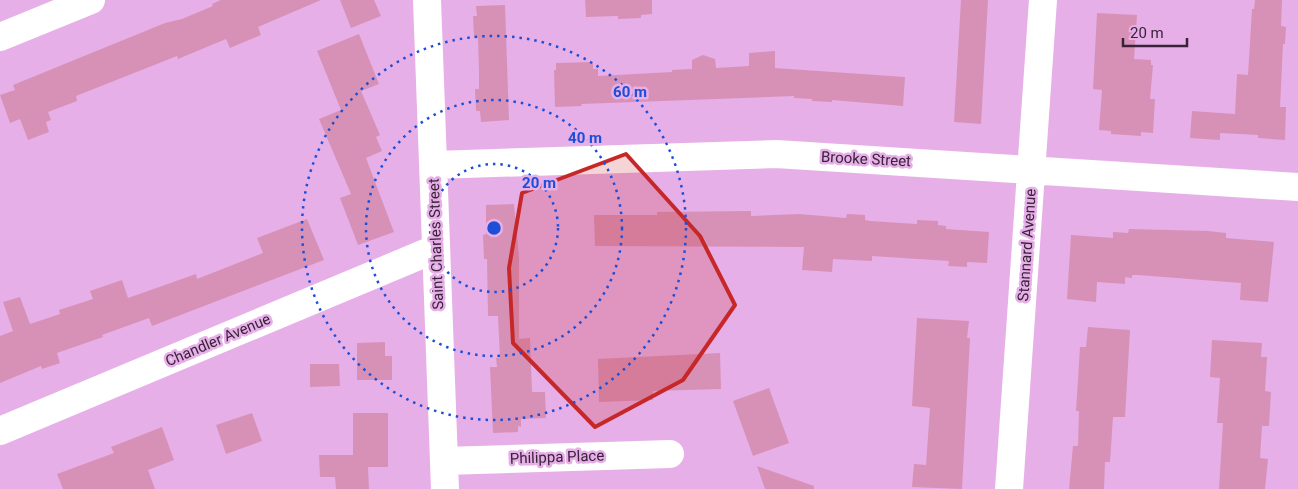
<svg xmlns="http://www.w3.org/2000/svg" width="1298" height="489" viewBox="0 0 1298 489" font-family="Roboto,sans-serif">
  <style>
    .building { fill: #d791b7 }
    .lines { fill: none; stroke-linecap: round; stroke-linejoin: round }
    .minor { stroke: #fff; stroke-width: 28 }
    .marked { fill: #c6282a; fill-opacity: 0.2; stroke: #c6282a; stroke-width: 4; stroke-linejoin: round }
    .ring { fill: none; stroke: #1d4ed8; stroke-width: 2.5; stroke-dasharray: 2.5 5 }
    .labels { text-anchor: middle; stroke-width: 5; stroke-linejoin: round; paint-order: stroke }
    .street-label { font-size: 15px; fill: #392339; stroke: #e7afe7 }
    .centre { fill: #1d4ed8; stroke: #e7afe7; stroke-width: 2.5 }
    .ring-label { font-size: 15px; text-anchor: middle; font-weight: bold; fill: #1d4ed8; stroke: #e7afe7; stroke-width: 5; stroke-linejoin: round; paint-order: stroke }
  </style>
  <rect width="100%" height="100%" fill="#e7afe7"/>
  <path class="building" d="M 221,0 L 321,0 L 258,27 L 261,35 L 230,48 L 226,39 L 178,59 L 177,56 L 76,96 L 77,101 L 48,112 L 51,120 L 46,122 L 49,132 L 28,140 L 20,119 L 10,123 L 0,95 L 15,90 L 13,85 L 165,23 L 182,19 L 213,6 L 212,4 Z
    M 340,0 L 374,0 L 381,16 L 351,28 Z
    M 585,0 L 652,0 L 652,14 L 641,15 L 641,18 L 618,19 L 618,16 L 586,17 Z
    M 961,0 L 988,0 L 981,124 L 954,122 Z
    M 1255,0 L 1282,0 L 1281,26 L 1286,27 L 1285,44 L 1283,44 L 1280,107 L 1286,107 L 1285,140 L 1258,138 L 1258,135 L 1220,133 L 1220,140 L 1190,138 L 1192,111 L 1235,114 L 1237,74 L 1248,75 L 1252,9 L 1254,9 Z
    M 505,5 L 509,120 L 481,122 L 480,111 L 476,111 L 475,89 L 479,89 L 479,71 L 478,38 L 474,38 L 473,16 L 477,16 L 476,6 Z
    M 1097,13 L 1137,15 L 1134,59 L 1151,60 L 1151,65 L 1153,65 L 1150,99 L 1155,99 L 1153,133 L 1141,132 L 1141,136 L 1111,134 L 1111,131 L 1099,130 L 1102,90 L 1093,89 Z
    M 359,34 L 379,84 L 361,91 L 380,135 L 376,137 L 382,151 L 366,158 L 394,232 L 358,245 L 340,198 L 351,194 L 319,119 L 341,110 L 317,51 Z
    M 775,51 L 775,68 L 905,77 L 903,106 L 832,100 L 832,102 L 812,101 L 812,99 L 794,98 L 794,96 L 581,104 L 582,106 L 555,107 L 554,70 L 556,70 L 556,63 L 593,62 L 593,69 L 598,69 L 598,76 L 672,72 L 672,70 L 692,69 L 692,60 L 703,55 L 715,59 L 716,68 L 749,66 L 749,53 Z
    M 514,204 L 519,257 L 519,339 L 530,338 L 532,392 L 545,392 L 546,418 L 521,419 L 521,427 L 518,426 L 518,432 L 493,433 L 490,367 L 497,367 L 496,358 L 500,358 L 498,316 L 488,316 L 487,259 L 484,259 L 483,235 L 486,234 L 486,205 Z
    M 751,211 L 751,216 L 799,214 L 846,218 L 847,214 L 865,215 L 865,220 L 870,221 L 917,224 L 917,220 L 938,221 L 938,225 L 946,226 L 946,229 L 989,232 L 987,263 L 967,262 L 967,267 L 948,266 L 949,261 L 872,256 L 872,261 L 833,259 L 832,272 L 802,270 L 804,247 L 595,246 L 594,215 L 657,215 L 657,212 Z
    M 307,219 L 324,260 L 152,326 L 149,318 L 102,335 L 103,337 L 57,353 L 60,363 L 42,369 L 41,366 L 0,383 L 0,336 L 13,331 L 3,302 L 20,297 L 30,324 L 60,314 L 59,310 L 93,299 L 90,291 L 122,280 L 128,298 L 196,274 L 197,279 L 263,253 L 257,238 Z
    M 1129,229 L 1208,231 L 1226,233 L 1226,238 L 1274,242 L 1268,302 L 1240,300 L 1241,283 L 1138,275 L 1132,275 L 1132,278 L 1125,277 L 1125,284 L 1097,282 L 1096,302 L 1067,299 L 1071,235 L 1113,238 L 1113,232 L 1128,233 Z
    M 917,318 L 969,321 L 967,338 L 970,338 L 962,489 L 912,487 L 914,464 L 926,465 L 930,408 L 912,406 Z
    M 1088,327 L 1130,330 L 1125,417 L 1113,417 L 1110,462 L 1105,462 L 1104,489 L 1069,489 L 1073,446 L 1078,446 L 1079,411 L 1076,411 L 1080,347 L 1086,347 Z
    M 1212,340 L 1262,343 L 1261,357 L 1267,357 L 1265,391 L 1271,392 L 1269,426 L 1262,426 L 1260,458 L 1268,459 L 1265,489 L 1219,489 L 1223,423 L 1217,423 L 1220,378 L 1210,377 Z
    M 385,342 L 385,356 L 392,356 L 392,380 L 357,380 L 357,343 Z
    M 720,353 L 721,389 L 653,391 L 653,400 L 599,402 L 598,359 Z
    M 310,364 L 339,364 L 340,386 L 310,387 Z
    M 769,388 L 789,443 L 753,456 L 733,401 Z
    M 252,413 L 262,441 L 226,454 L 216,425 Z
    M 353,413 L 388,413 L 388,467 L 368,467 L 369,489 L 336,489 L 335,477 L 320,477 L 319,455 L 353,455 Z
    M 162,427 L 174,460 L 148,470 L 155,489 L 63,489 L 57,474 L 114,453 L 111,447 Z
    M 757,466 L 814,486 L 814,489 L 765,489 Z"/>
  <g class="lines">
    <path class="minor" d="M 427,0 L 445,489
      M 0,37 L 91,0
      M 434,165 L 776,154 L 1298,187
      M 0,431 L 435,249
      M 444,461 L 670,454
      M 1009,489 L 1043,0"/>
  </g>
  <path class="marked" d="M 626,154 L 700,236 L 735,305 L 683,380 L 595,427 L 513,343 L 509,268 L 522,193 Z"/>
  <g class="ring">
    <circle cx="494" cy="228" r="64"/>
    <circle cx="494" cy="228" r="128"/>
    <circle cx="494" cy="228" r="192"/>
  </g>
  <g class="labels">
    <g class="street-label">
      <text transform="translate(866 159) rotate(3)" y="5">Brooke Street</text>
      <text transform="translate(436 244) rotate(-92)" y="5">Saint Charles Street</text>
      <text transform="translate(1027 245) rotate(-86)" y="5">Stannard Avenue</text>
      <text transform="translate(218 340) rotate(-23)" y="5">Chandler Avenue</text>
      <text transform="translate(557 457) rotate(-2)" y="5">Philippa Place</text>
    </g>
  </g>
  <circle cx="494" cy="228" r="8" class="centre"/>
  <g class="ring-label">
    <text x="630" y="97">60 m</text>
    <text x="585" y="143">40 m</text>
    <text x="539" y="188">20 m</text>
  </g>
  <path d="M1123 38v8h64v-8" fill="none" stroke="#392339" stroke-width="2.5"/>
  <text x="1130" y="38" font-size="15" fill="#392339" stroke="#e7afe7" stroke-width="4" paint-order="stroke">20 m</text>
</svg>
